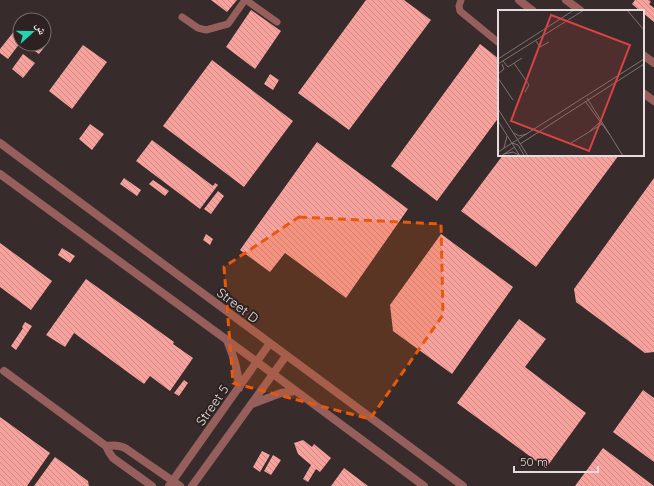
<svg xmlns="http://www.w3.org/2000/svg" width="654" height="486" viewBox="0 0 654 486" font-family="Quicksand,'Noto Naskh Arabic',sans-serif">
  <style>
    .building { fill: url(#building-back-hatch) }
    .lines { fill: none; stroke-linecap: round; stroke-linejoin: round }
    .lane { stroke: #965f5b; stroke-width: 7 }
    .street { stroke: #965f5b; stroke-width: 8 }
    .marked { fill: #e8590c; fill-opacity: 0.2; stroke: #e8590c; stroke-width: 3; stroke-dasharray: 8 5; stroke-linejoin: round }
    .labels { text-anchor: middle; stroke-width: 4; stroke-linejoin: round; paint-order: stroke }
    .street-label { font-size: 13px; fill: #e5dddd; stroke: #2d2221 }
    .inset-road { fill: none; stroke: #7d7372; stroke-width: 1 }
    .view { fill: #d84343; fill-opacity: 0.15; stroke: #d84343; stroke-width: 2 }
    .inset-edge { fill: none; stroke: #e5dddd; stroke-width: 2 }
  </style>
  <defs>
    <pattern id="building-back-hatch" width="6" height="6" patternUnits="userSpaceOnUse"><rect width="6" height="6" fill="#f8a29d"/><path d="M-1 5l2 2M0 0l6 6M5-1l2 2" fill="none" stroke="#cb8a86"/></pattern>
  </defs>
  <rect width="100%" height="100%" fill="#372c2b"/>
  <path class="building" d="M 211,0 L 237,0 L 227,12 Z
    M 366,0 L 404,0 L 431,20 L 349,130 L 298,93 Z
    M 635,0 L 649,0 L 651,2 L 649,4 L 654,8 L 654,22 L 643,13 L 643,11 L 640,11 L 632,4 Z
    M 251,10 L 281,31 L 255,69 L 226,47 Z
    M 19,25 L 20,25 L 20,43 L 8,59 L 0,53 L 0,49 Z
    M 35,44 L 44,44 L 46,45 L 39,54 L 32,49 Z
    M 480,44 L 499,59 L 499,117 L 437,201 L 391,166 Z
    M 83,45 L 107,62 L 72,109 L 49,91 Z
    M 23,54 L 35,63 L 23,78 L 12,69 Z
    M 212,60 L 293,121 L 244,187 L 163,126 Z
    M 270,74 L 279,80 L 273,90 L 264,84 Z
    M 90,124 L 104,134 L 92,150 L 79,139 Z
    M 152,140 L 213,186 L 215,183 L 218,185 L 200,209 L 136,161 Z
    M 317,142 L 408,209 L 346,298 L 285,253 L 270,272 L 240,250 Z
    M 503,155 L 619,155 L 536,267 L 461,211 Z
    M 124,178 L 141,190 L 137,196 L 120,184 Z
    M 654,178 L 654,352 L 645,353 L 576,302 L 574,289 Z
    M 153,180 L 169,191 L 165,196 L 149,184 Z
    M 218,191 L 224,196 L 211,214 L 204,209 Z
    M 206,234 L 213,239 L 210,245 L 203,240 Z
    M 441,234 L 513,287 L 452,374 L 393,331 L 390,305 Z
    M 0,243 L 52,281 L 31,310 L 0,287 Z
    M 62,248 L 75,256 L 70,263 L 58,255 Z
    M 86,279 L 174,342 L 173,344 L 193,358 L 170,391 L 150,376 L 144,384 L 74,333 L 65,347 L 46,335 Z
    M 519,319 L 546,339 L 525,367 L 586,413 L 546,468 L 457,403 Z
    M 25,322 L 32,326 L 16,350 L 11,346 L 23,328 L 22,327 Z
    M 184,380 L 188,383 L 179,396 L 174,393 Z
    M 643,390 L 654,398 L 654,462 L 613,432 Z
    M 0,417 L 50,453 L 27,486 L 0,486 Z
    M 303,440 L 312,447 L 314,444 L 331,458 L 320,472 L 316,469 L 308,482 L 303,479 L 311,465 L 298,454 L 294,443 Z
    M 603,448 L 654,486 L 575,486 Z
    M 262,451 L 270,455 L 260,472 L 253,467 Z
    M 273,455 L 281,460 L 271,475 L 264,471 Z
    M 55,457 L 88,481 L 89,486 L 34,486 Z
    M 344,468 L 368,486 L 331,486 Z"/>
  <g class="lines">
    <path class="lane" d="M 246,0 L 277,22
      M 461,0 L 459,6 L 460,11 L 499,43
      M 182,17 L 198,28 L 206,30 L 228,24 L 245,0"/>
    <path class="street" d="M 519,0 L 533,11
      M 566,0 L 581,11
      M 643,55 L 654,63
      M 643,93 L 654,101
      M 0,143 L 463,486
      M 0,174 L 257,362 L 424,486
      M 227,340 C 234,358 238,369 239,388
      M 4,371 L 106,446 L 109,452 L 113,458 L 152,486
      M 252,404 L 281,393 L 296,391
      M 106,446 C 113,445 119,445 125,448 L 180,486
      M 169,486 L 270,343
      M 192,486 L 286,356"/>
  </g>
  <path class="marked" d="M 299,217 L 441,224 L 443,315 L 370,419 L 233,383 L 224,267 Z"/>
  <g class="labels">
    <g class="street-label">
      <text transform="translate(238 305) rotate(37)" y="5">Street D</text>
      <text transform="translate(212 405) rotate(-55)" y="5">Street 5</text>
    </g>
  </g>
  <g transform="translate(498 10)">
    <rect width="146" height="146" fill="#372c2b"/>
    <path class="inset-road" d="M 129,0 L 146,20M 38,31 L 42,37 L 51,32M 0,49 L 76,0M 5,51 L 10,57 L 24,48M 16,53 L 31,75 L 27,82M 0,54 L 86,0M 0,64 L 6,59 L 4,54M 0,68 L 15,90M 89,88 L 125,146M 87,91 L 112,125M 0,99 L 30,146M 0,111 L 22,146M 92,121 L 102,112M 16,123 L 21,126 L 29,124M 14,133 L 20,135 L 26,145M 73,133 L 104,114M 22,134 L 146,54M 6,138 L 9,126M 0,142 L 146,49M 6,144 L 15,142 L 21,145M 3,146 L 17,137"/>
    <path class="view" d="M 53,5 L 132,35 L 91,141 L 13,111 Z"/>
    <rect width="146" height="146" class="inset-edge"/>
  </g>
  <g transform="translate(32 32) rotate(69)"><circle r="19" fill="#2d2221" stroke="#776d6c"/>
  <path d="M0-3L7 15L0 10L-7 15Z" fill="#22d5af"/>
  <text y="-6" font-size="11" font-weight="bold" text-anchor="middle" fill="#e5dddd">ش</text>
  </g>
  <path d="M514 466v6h84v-6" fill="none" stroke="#e5dddd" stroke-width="2"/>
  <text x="520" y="466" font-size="12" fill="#e5dddd" stroke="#2d2221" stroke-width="3" paint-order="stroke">50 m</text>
</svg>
